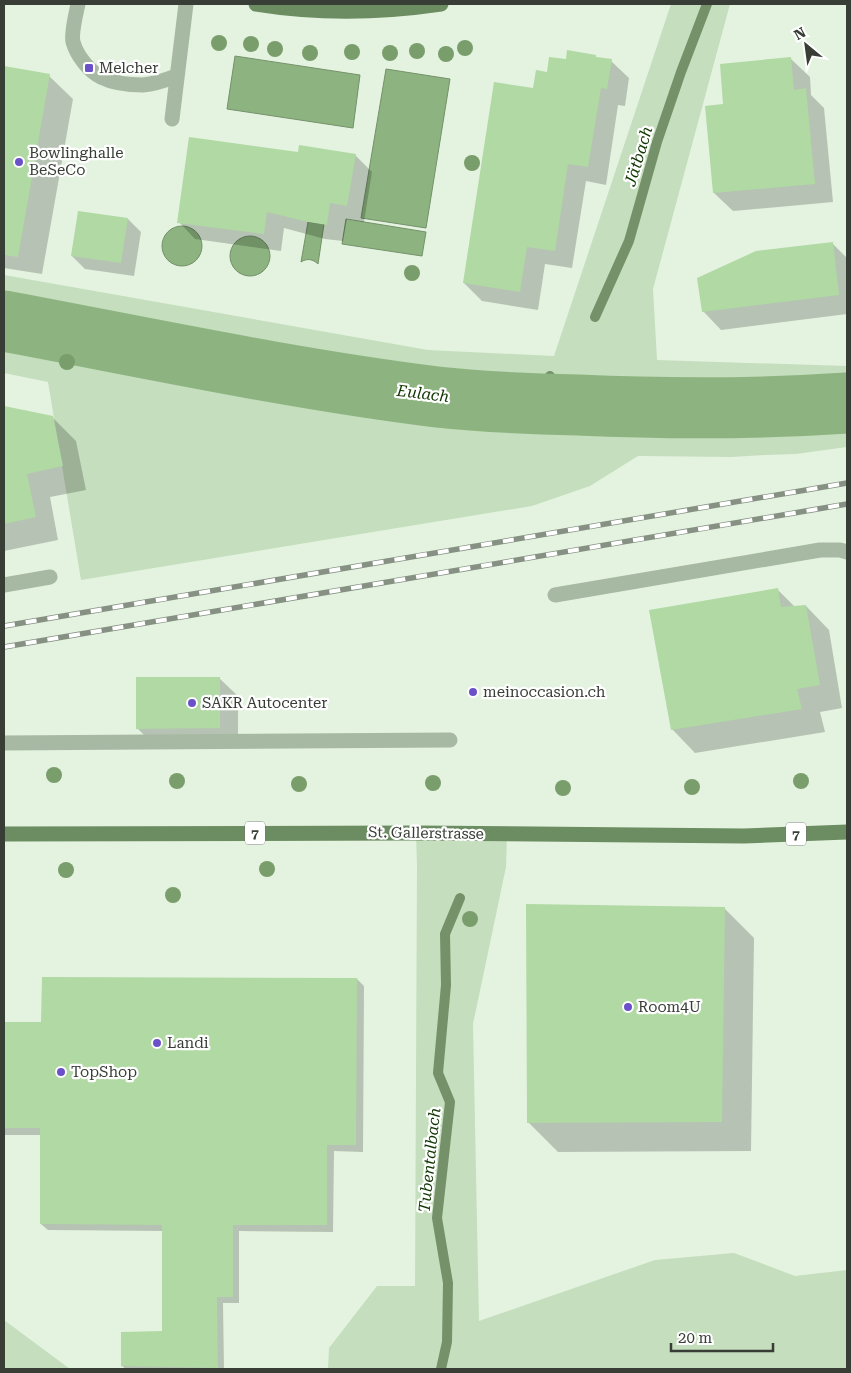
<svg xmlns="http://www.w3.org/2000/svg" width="851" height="1373" viewBox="0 0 851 1373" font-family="'Roboto Serif',serif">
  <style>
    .green { fill: #c5debd }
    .water { fill: #8db480; stroke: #74916a }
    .shadow { fill: #0003 }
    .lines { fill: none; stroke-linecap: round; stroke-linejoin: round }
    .stream { stroke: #74916a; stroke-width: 10 }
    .river { stroke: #8db480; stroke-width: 61 }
    .building { fill: #b0d9a3 }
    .minor { stroke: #a7b9a2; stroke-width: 15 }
    .major { stroke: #6c8c61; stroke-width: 15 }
    .rail-casing { stroke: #869083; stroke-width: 5.5 }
    .rail { stroke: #fff; stroke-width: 4; stroke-dasharray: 11; stroke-linecap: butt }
    .tree { fill: #7a9d6c }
    .poi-dot { fill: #6a50c9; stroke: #fff; stroke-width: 2 }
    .labels { text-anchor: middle; stroke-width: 4.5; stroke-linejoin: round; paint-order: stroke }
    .shield { fill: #fff; stroke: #747872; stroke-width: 1 }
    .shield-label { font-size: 14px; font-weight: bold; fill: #383e36 }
    .poi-label { font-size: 15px; fill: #383e36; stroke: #fff; text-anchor: start }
    .street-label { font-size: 15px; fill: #383e36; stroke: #fff }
    .water-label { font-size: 16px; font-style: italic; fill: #103600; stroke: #fff }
  </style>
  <rect width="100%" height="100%" fill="#e4f3e0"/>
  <path class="green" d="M 671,4 L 730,4 L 653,289 L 657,360 L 847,366 L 847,447 L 796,454 L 766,455 L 732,457 L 638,456 L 590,486 L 532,506 L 81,580 L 82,586 L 48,382 L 4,373 L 4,275 L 428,350 L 554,356 Z
    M 416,833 L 507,834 L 506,867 L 473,1024 L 479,1321 L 655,1260 L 734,1253 L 795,1276 L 847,1270 L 847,1369 L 328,1369 L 329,1348 L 377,1286 L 415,1286 L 417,867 Z
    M 4,1320 L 70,1369 L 4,1369 Z"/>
  <path class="water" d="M 235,56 L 360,75 L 353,128 L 227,109 Z
    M 386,69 L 450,79 L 426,228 L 361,218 Z
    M 346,219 L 426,232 L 422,256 L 342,244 Z
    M 308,222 L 324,224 L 318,264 C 313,259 307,258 301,262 Z
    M162 246a20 20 0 1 1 40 0a20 20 0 1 1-40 0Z
    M230 256a20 20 0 1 1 40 0a20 20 0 1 1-40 0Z"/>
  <path class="shadow" d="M 595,56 L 599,59 L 611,61 L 629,78 L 625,106 L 618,105 L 606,185 L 586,181 L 572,268 L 545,264 L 538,310 L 482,301 L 464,283 L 534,90 L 548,73 L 567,61 Z
    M 791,59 L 810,77 L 811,95 L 824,108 L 833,202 L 733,211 L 714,193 L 725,105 Z
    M 4,68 L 49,76 L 73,99 L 42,274 L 4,268 Z
    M 299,153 L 355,155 L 372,172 L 364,222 L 347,219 L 343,241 L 325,239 L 284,228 L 281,251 L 195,239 L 179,222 Z
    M 128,219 L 141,232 L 134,276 L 85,269 L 72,256 Z
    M 832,243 L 847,258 L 847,314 L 721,330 L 703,311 Z
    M 4,407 L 52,417 L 76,441 L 86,490 L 50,497 L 58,540 L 4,551 Z
    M 778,590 L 795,607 L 806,606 L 829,630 L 842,708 L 820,712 L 825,732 L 695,753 L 672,729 Z
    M 219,678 L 238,696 L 238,747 L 156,747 L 137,728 Z
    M 724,908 L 754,938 L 751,1151 L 558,1152 L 528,1122 Z
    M 357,979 L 364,986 L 363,1152 L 334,1151 L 333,1232 L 239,1231 L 239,1303 L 223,1303 L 224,1369 L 126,1369 L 122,1366 L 163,1333 L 163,1231 L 48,1230 L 41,1224 L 42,1135 L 4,1135 L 4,1023 L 42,1023 Z"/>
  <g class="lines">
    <path class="stream" d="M 595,317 L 629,241 L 657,142 L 681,72 L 707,4
      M 439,397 L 455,411
      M 530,404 L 550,376
      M 441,1369 L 447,1342 L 448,1283 L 437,1218 L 450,1102 L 438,1073 L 446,985 L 445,934 L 460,898"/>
    <path class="river" d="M 4,321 C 148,348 292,379 437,397 C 484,402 531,404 578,405 C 668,409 758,409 847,403"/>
  </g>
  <path class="building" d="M 567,50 L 596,55 L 596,57 L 612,59 L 607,89 L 601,88 L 588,167 L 568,164 L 555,251 L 527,247 L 520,292 L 463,283 L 494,82 L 533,88 L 536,70 L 547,72 L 549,57 L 566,59 Z
    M 791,57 L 794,90 L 806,88 L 815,184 L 713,193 L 705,106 L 723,104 L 720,64 Z
    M 4,66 L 50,74 L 18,257 L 4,255 Z
    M 189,137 L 298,152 L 299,145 L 356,154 L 347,206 L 330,203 L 327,225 L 308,222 L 267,212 L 264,234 L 177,223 Z
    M 78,211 L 128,218 L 121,263 L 71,256 Z
    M 833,242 L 839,295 L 702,312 L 697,278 L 756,251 Z
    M 4,406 L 53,416 L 63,466 L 27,474 L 36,517 L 4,524 Z
    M 778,588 L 781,607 L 806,605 L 820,685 L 797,689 L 802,709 L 671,730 L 649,610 Z
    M 136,677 L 220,677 L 220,728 L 136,729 Z
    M 526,904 L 725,907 L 722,1122 L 527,1123 Z
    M 42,977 L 357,978 L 356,1145 L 327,1145 L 327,1225 L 233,1225 L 233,1297 L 217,1297 L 218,1368 L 121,1366 L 121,1332 L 162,1331 L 162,1225 L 40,1224 L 40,1128 L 4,1128 L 4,1022 L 41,1022 Z"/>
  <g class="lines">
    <path class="minor" d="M 78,4 C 76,13 71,34 73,42 C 77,56 89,71 101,77 C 113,83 130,85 143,85 C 155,84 166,80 176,76
      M 172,119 L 186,4
      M 4,585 L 50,577
      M 555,595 L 820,550 L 840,550 L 847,552
      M 4,743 L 450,740"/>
    <path class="major" d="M 256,4 C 318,14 380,13 441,4
      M 4,834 L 416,833 L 744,836 L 847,832"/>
    <g class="rail-casing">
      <path id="rail" d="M 4,626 L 847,483
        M 4,647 L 847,504"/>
    </g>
    <use href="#rail" class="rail"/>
  </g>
  <g class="tree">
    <circle cx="219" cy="43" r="8"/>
    <circle cx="251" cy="44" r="8"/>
    <circle cx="465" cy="48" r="8"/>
    <circle cx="275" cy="49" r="8"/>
    <circle cx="417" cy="51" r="8"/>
    <circle cx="352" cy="52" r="8"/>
    <circle cx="310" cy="53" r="8"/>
    <circle cx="390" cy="53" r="8"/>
    <circle cx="446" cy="54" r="8"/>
    <circle cx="472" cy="163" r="8"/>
    <circle cx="412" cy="273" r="8"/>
    <circle cx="67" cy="362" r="8"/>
    <circle cx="54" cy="775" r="8"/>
    <circle cx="177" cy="781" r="8"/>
    <circle cx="801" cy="781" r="8"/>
    <circle cx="433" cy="783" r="8"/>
    <circle cx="299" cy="784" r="8"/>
    <circle cx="692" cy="787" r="8"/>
    <circle cx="563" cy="788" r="8"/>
    <circle cx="267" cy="869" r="8"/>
    <circle cx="66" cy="870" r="8"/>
    <circle cx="173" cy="895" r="8"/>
    <circle cx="470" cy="919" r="8"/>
  </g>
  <g class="poi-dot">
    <rect x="84" y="63" width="10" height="10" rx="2.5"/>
    <circle cx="19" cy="162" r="5"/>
    <circle cx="473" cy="692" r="5"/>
    <circle cx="192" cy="703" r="5"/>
    <circle cx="628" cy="1007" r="5"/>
    <circle cx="157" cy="1043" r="5"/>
    <circle cx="61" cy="1072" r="5"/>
  </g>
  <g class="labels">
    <g class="shield">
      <rect x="245" y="821.5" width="20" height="23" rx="4"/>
      <rect x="786" y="822.5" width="20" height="23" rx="4"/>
    </g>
    <g class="shield-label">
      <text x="255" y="838">7</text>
      <text x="796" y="839">7</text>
    </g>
    <g class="poi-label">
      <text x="99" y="73">Melcher</text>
      <text x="29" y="158">Bowlinghalle<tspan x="29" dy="17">BeSeCo</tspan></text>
      <text x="483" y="697">meinoccasion.ch</text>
      <text x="202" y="708">SAKR Autocenter</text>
      <text x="638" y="1012">Room4U</text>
      <text x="167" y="1048">Landi</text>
      <text x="71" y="1077">TopShop</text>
    </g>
    <g class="street-label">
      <text transform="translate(426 833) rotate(1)" y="5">St. Gallerstrasse</text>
    </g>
    <g class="water-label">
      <text transform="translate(638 156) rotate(-73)" y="6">Jätbach</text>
      <text transform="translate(423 393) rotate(7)" y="6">Eulach</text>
      <text transform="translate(429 1160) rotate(-84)" y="6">Tubentalbach</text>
    </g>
  </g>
  <rect width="851" height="1373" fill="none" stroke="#383e36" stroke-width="10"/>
  <g transform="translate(806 45) rotate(331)" stroke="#ffffff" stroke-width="4" paint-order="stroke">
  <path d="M0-4L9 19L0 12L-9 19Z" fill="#383e36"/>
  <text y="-8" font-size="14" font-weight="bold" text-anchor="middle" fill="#383e36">N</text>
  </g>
  <path d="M671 1343v8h102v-8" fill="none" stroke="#383e36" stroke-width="2.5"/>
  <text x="678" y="1343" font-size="15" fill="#383e36" stroke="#ffffff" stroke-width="4" paint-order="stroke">20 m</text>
</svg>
